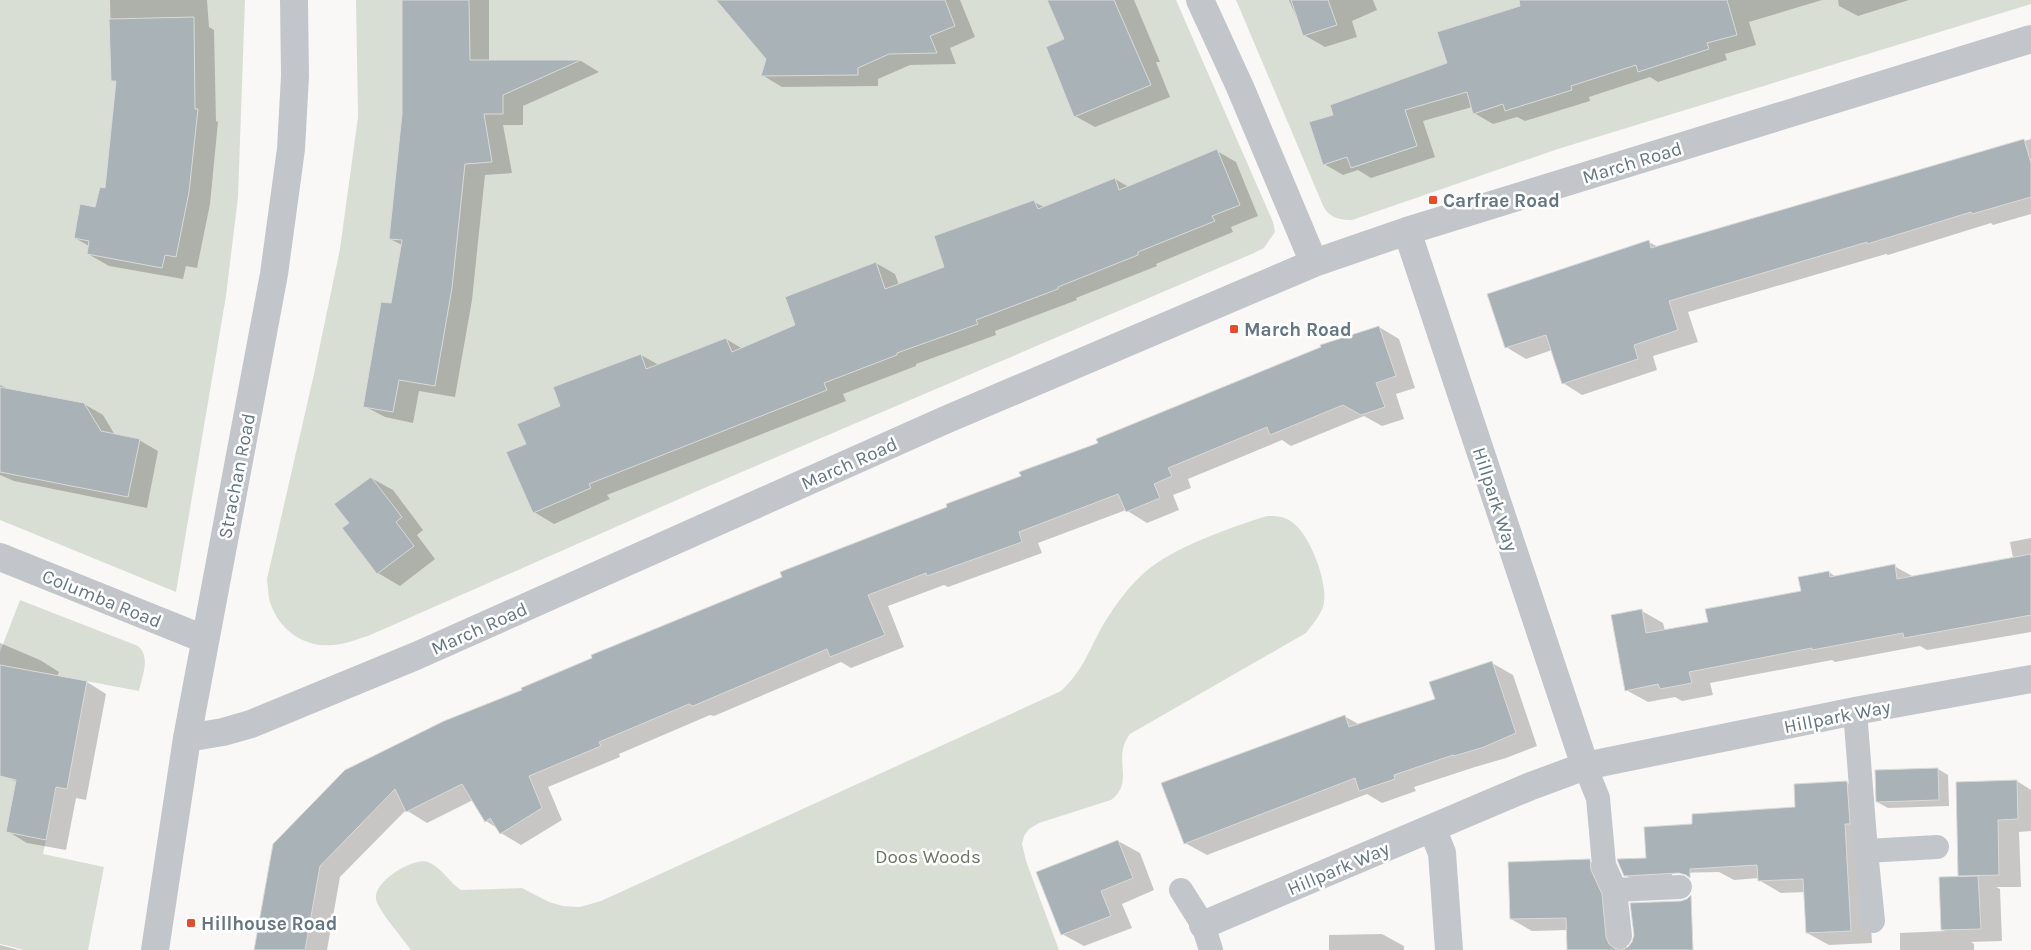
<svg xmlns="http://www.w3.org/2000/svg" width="2031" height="950" viewBox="0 0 2031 950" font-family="Karla,sans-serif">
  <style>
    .green { fill: #d9ded5 }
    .shadow { fill: #0003 }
    .building { fill: #a8b2b7; stroke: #dadad8 }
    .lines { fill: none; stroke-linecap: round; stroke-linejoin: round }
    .lane { stroke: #c2c6ca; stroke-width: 24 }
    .street { stroke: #c2c6ca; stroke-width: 28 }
    .poi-dot { fill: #e24d2c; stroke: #fff; stroke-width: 2 }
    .labels { text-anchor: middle; stroke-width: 5; stroke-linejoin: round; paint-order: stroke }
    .street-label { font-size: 19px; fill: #647681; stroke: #fff }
    .poi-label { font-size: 19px; font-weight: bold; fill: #647681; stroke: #fff; text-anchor: start }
    .park-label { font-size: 19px; fill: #687963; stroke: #fff }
  </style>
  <rect width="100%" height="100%" fill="#f9f8f6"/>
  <path class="green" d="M 0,0 L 245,0 L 238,197 L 226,296 L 176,592 L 0,520 Z
    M 356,0 L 1176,0 L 1273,222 L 1275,232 L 1264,248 L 1254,253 L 702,489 L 368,636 C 357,639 346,644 334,645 C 306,648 281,632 271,605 C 268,597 268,587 267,579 L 314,374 L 340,249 L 358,117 Z
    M 1236,0 L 2031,0 L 2031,4 L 1558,149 L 1352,220 C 1339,220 1331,218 1324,208 Z
    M 1267,516 C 1276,516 1284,516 1292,522 C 1310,534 1330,586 1323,607 C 1320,616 1312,625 1306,633 L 1130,734 C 1111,759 1136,781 1111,800 L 1039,823 L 1029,829 L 1024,836 L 1022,844 L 1026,861 L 1059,950 L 411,950 C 404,940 377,909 376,899 C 373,882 413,857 428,862 C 441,867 450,883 461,890 L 522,888 L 549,902 L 563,906 L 580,907 L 601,901 L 1061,691 C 1085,669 1090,646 1106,620 C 1117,603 1129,586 1145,572 C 1174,547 1229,528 1267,516 Z
    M 20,600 L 138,646 C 151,657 142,677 139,691 L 27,670 L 6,777 L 56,787 L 53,805 L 13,798 L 6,832 L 46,840 L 43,854 L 104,867 L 88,950 L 24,950 L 0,944 L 0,652 Z"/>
  <path class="shadow" d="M 110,0 L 207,0 L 209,27 L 214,30 L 216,121 L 218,122 L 210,204 L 197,268 L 186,266 L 183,279 L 109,266 L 88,254 L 89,246 L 75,238 L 96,208 L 106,189 L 117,83 L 112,80 Z
    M 403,0 L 489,0 L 489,61 L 581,61 L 599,72 L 523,106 L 523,125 L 503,125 L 512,173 L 485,175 L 472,300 L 455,397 L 419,391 L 413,423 L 385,417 L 364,406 L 392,305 L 402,245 L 390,239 L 403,114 Z
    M 718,0 L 960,0 L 975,37 L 950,48 L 956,64 L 910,65 L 878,79 L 878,86 L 782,87 L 762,75 L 768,58 Z
    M 1048,0 L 1134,0 L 1160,62 L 1156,62 L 1170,97 L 1095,127 L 1075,116 L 1065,40 Z
    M 1289,0 L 1373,0 L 1377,10 L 1352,21 L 1357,37 L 1325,47 L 1304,35 Z
    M 1520,0 L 1822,0 L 1749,22 L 1756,45 L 1725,54 L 1727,60 L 1658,82 L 1650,77 L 1589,97 L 1590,101 L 1525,121 L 1517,117 L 1493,124 L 1474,113 L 1472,107 L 1423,121 L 1435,157 L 1371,178 L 1358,170 L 1343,175 L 1324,164 L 1334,116 L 1448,64 L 1522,6 Z
    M 1838,0 L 1909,0 L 1858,16 L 1839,6 Z
    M 2031,139 L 2031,214 L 1993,225 L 1991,223 L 1888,255 L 1886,254 L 1688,312 L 1698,342 L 1653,356 L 1657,370 L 1582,395 L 1563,383 L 1552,350 L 1526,359 L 1506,347 L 1649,242 L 1658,247 Z
    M 1217,151 L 1236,162 L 1258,216 L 1231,227 L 1233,232 L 1156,264 L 1157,266 L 1076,298 L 1077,300 L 995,331 L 996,335 L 916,364 L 916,366 L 843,394 L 846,401 L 607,495 L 610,499 L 554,524 L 534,512 L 508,453 L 528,444 L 562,406 L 641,355 L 659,365 L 726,339 L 743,349 L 797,326 L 876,263 L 895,274 L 899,285 L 945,268 L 1034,202 L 1044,207 L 1115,179 L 1129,187 Z
    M 1379,327 L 1399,339 L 1415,388 L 1396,394 L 1404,419 L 1382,426 L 1364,416 L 1291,446 L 1282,440 L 1188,479 L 1191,488 L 1173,495 L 1179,510 L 1147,523 L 1126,510 L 1038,543 L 1042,553 L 948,587 L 944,585 L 888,606 L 904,647 L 851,668 L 841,662 L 714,716 L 710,715 L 619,754 L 620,757 L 548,787 L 562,820 L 521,845 L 501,833 L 497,828 L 486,821 L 473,800 L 427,823 L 406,810 L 340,877 L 327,950 L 255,950 L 275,844 L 524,690 L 784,577 Z
    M 0,385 L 11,390 L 84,404 L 103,415 L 115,435 L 139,440 L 158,451 L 147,508 L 14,481 L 0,475 Z
    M 371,478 L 393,490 L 423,530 L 417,535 L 435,559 L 400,586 L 378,573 L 344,528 L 351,524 Z
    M 2031,538 L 2031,632 L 1927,650 L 1920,646 L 1835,662 L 1832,660 L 1710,683 L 1713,695 L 1682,701 L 1675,697 L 1648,702 L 1626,690 L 1642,611 L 1663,623 L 1665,631 L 1709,623 L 1803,592 L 1829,572 L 1836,577 L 1894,566 L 1914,577 L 2013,558 L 2010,542 Z
    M 0,643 L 40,660 L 59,672 L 57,677 L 87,682 L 106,694 L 86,800 L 76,798 L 66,850 L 27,843 L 7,831 L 17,782 L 7,777 L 0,677 Z
    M 1492,663 L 1513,675 L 1537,746 L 1506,758 L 1475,767 L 1414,787 L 1416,791 L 1382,803 L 1367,794 L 1207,855 L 1185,843 L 1344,716 L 1360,725 L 1436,700 Z
    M 1938,769 L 1948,775 L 1949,806 L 1888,808 L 1877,802 Z
    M 2017,781 L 2031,790 L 2031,831 L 2019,832 L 2021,887 L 1996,887 L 2000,889 L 2002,941 L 1971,942 L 1974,944 L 1974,950 L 1900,950 L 1900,933 L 1946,931 L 1942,930 L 1964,877 L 1960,875 Z
    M 1846,782 L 1868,795 L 1866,836 L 1872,943 L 1829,945 L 1807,933 L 1805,892 L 1781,893 L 1759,880 L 1759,878 L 1734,880 L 1719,872 L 1672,873 L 1673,886 L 1647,888 L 1625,875 L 1694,825 L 1797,808 Z
    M 1118,841 L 1140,853 L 1154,890 L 1122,904 L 1132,928 L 1084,946 L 1062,934 Z
    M 1589,861 L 1610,873 L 1622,907 L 1627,950 L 1568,950 L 1568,930 L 1532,931 L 1511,919 Z
    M 1382,934 L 1404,946 L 1404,950 L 1329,950 L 1329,935 Z
    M 0,945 L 19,950 L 0,950 Z"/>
  <path class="building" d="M 402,0 L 469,0 L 470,60 L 581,60 L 503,95 L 503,114 L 484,114 L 492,162 L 465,164 L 452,288 L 435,386 L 399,380 L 393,412 L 363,407 L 381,302 L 391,303 L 402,240 L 389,239 L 402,114 Z
    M 716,0 L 945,0 L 955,26 L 930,36 L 937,53 L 889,54 L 858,68 L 858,75 L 761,76 L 766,59 Z
    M 1047,0 L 1114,0 L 1151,85 L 1074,117 L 1046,47 L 1064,39 Z
    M 1291,0 L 1328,0 L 1337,25 L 1303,36 Z
    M 1519,0 L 1727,0 L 1737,35 L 1707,43 L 1709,49 L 1638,72 L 1636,65 L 1571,86 L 1572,90 L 1505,111 L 1503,104 L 1473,114 L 1467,92 L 1405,110 L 1417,146 L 1351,168 L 1347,157 L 1323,165 L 1309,122 L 1333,115 L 1330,105 L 1447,63 L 1437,32 L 1520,6 Z
    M 194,17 L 195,109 L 198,109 L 189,192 L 176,257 L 165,255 L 162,268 L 87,254 L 89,241 L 74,238 L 80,204 L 95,207 L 100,187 L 105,188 L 116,81 L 111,81 L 109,19 Z
    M 2024,139 L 2031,163 L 2031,197 L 1972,214 L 1971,212 L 1867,244 L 1867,242 L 1669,301 L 1678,330 L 1634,345 L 1638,359 L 1562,384 L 1546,335 L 1505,348 L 1487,294 L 1649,240 L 1651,248 Z
    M 1217,149 L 1240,205 L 1212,216 L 1215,221 L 1138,252 L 1138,255 L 1058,287 L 1058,289 L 976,320 L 978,324 L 897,353 L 897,355 L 824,383 L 827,390 L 589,484 L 591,488 L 533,513 L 506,452 L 526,444 L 517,424 L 560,406 L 553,387 L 641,354 L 646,369 L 726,338 L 732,352 L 795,325 L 785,297 L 876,262 L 885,289 L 944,267 L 934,236 L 1034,200 L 1038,209 L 1115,178 L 1119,190 Z
    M 1379,326 L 1396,376 L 1376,383 L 1385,407 L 1361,415 L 1343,405 L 1270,435 L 1267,427 L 1168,468 L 1172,476 L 1154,484 L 1160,498 L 1126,512 L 1118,494 L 1019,532 L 1022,542 L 927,576 L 926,573 L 868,595 L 885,635 L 830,657 L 827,649 L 693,706 L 689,704 L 599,742 L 601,746 L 529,776 L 542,808 L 500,834 L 490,818 L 485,822 L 462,784 L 406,812 L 395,789 L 320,866 L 305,950 L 254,950 L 273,844 L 345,770 L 444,721 L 522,690 L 521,688 L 592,658 L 591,655 L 782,577 L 780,572 L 947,507 L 946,504 L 1021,476 L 1019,472 L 1098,443 L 1096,439 L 1321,347 L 1320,345 Z
    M 0,387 L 84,403 L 101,431 L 140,439 L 128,497 L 0,472 Z
    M 371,477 L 402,517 L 396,522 L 414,546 L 377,574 L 342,528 L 349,523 L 334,504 Z
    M 2031,554 L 2031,615 L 1904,638 L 1903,633 L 1812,650 L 1812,648 L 1689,672 L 1692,683 L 1660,689 L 1658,684 L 1625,691 L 1611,615 L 1642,609 L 1646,633 L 1708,622 L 1705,609 L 1801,591 L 1798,577 L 1829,571 L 1830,577 L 1895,564 L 1897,579 Z
    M 1492,661 L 1516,733 L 1484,747 L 1454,756 L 1453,755 L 1394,775 L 1395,779 L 1359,791 L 1355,778 L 1184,844 L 1161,783 L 1345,715 L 1349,727 L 1435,699 L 1429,682 Z
    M 0,665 L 87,681 L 67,789 L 56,787 L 46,840 L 6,832 L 16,780 L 0,776 Z
    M 1938,768 L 1939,800 L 1876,802 L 1875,770 Z
    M 2017,780 L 2018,819 L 1998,820 L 1999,875 L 1958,876 L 1956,782 Z
    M 1847,781 L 1850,824 L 1845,824 L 1851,931 L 1806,933 L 1803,879 L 1758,881 L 1757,865 L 1690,869 L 1690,878 L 1686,875 L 1679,873 L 1624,876 L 1618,862 L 1617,859 L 1646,858 L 1644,827 L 1692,824 L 1692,814 L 1795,807 L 1794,784 Z
    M 1118,840 L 1133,878 L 1101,891 L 1111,916 L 1061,935 L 1036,872 Z
    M 1590,859 L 1591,870 L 1602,894 L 1606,937 L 1609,944 L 1614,948 L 1621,950 L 1628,947 L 1632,942 L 1634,935 L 1630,903 L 1681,901 L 1687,899 L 1691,895 L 1693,950 L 1567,950 L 1566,918 L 1510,919 L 1508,862 Z
    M 1978,876 L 1981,929 L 1941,930 L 1939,877 Z"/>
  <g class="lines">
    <path class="lane" d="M 1855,711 L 1866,851 L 1937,847
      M 1585,766 L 1598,798 L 1604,865 L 1615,890 L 1620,936
      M 1866,851 L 1873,921
      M 1181,890 L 1203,925 L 1211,950
      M 1615,890 L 1680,887"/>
    <path class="street" d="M 1200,0 L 1240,87 L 1314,263
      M 1407,231 L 1585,766
      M 0,557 L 204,639
      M 187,738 L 223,732 L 251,724 L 416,656 L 943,421 L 1314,263 L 1407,231 L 2031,39
      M 1432,828 L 1442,853 L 1449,950
      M 1203,925 L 1531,786 L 1585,766 L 1855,711 L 2031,679
      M 155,950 L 187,738 L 274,274 L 291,149 L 295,76 L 294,0"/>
  </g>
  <g class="poi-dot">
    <rect x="1428" y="195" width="10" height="10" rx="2.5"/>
    <rect x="1229" y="324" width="10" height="10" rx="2.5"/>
    <rect x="186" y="918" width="10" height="10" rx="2.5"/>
  </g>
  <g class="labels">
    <g class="street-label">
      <text transform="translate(1632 162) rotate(-17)" y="7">March Road</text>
      <text transform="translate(849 463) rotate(-24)" y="7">March Road</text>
      <text transform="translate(236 476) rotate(-79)" y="7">Strachan Road</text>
      <text transform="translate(1496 499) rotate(72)" y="7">Hillpark Way</text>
      <text transform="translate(102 598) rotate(22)" y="7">Columba Road</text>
      <text transform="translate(479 628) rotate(-24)" y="7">March Road</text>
      <text transform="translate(1837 716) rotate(-11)" y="7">Hillpark Way</text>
      <text transform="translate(1338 868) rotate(-23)" y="7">Hillpark Way</text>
    </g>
    <g class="poi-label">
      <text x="1443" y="207">Carfrae Road</text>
      <text x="1244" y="336">March Road</text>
      <text x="201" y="930">Hillhouse Road</text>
    </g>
    <g class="park-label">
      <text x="928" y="863">Doos Woods</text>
    </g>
  </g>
</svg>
